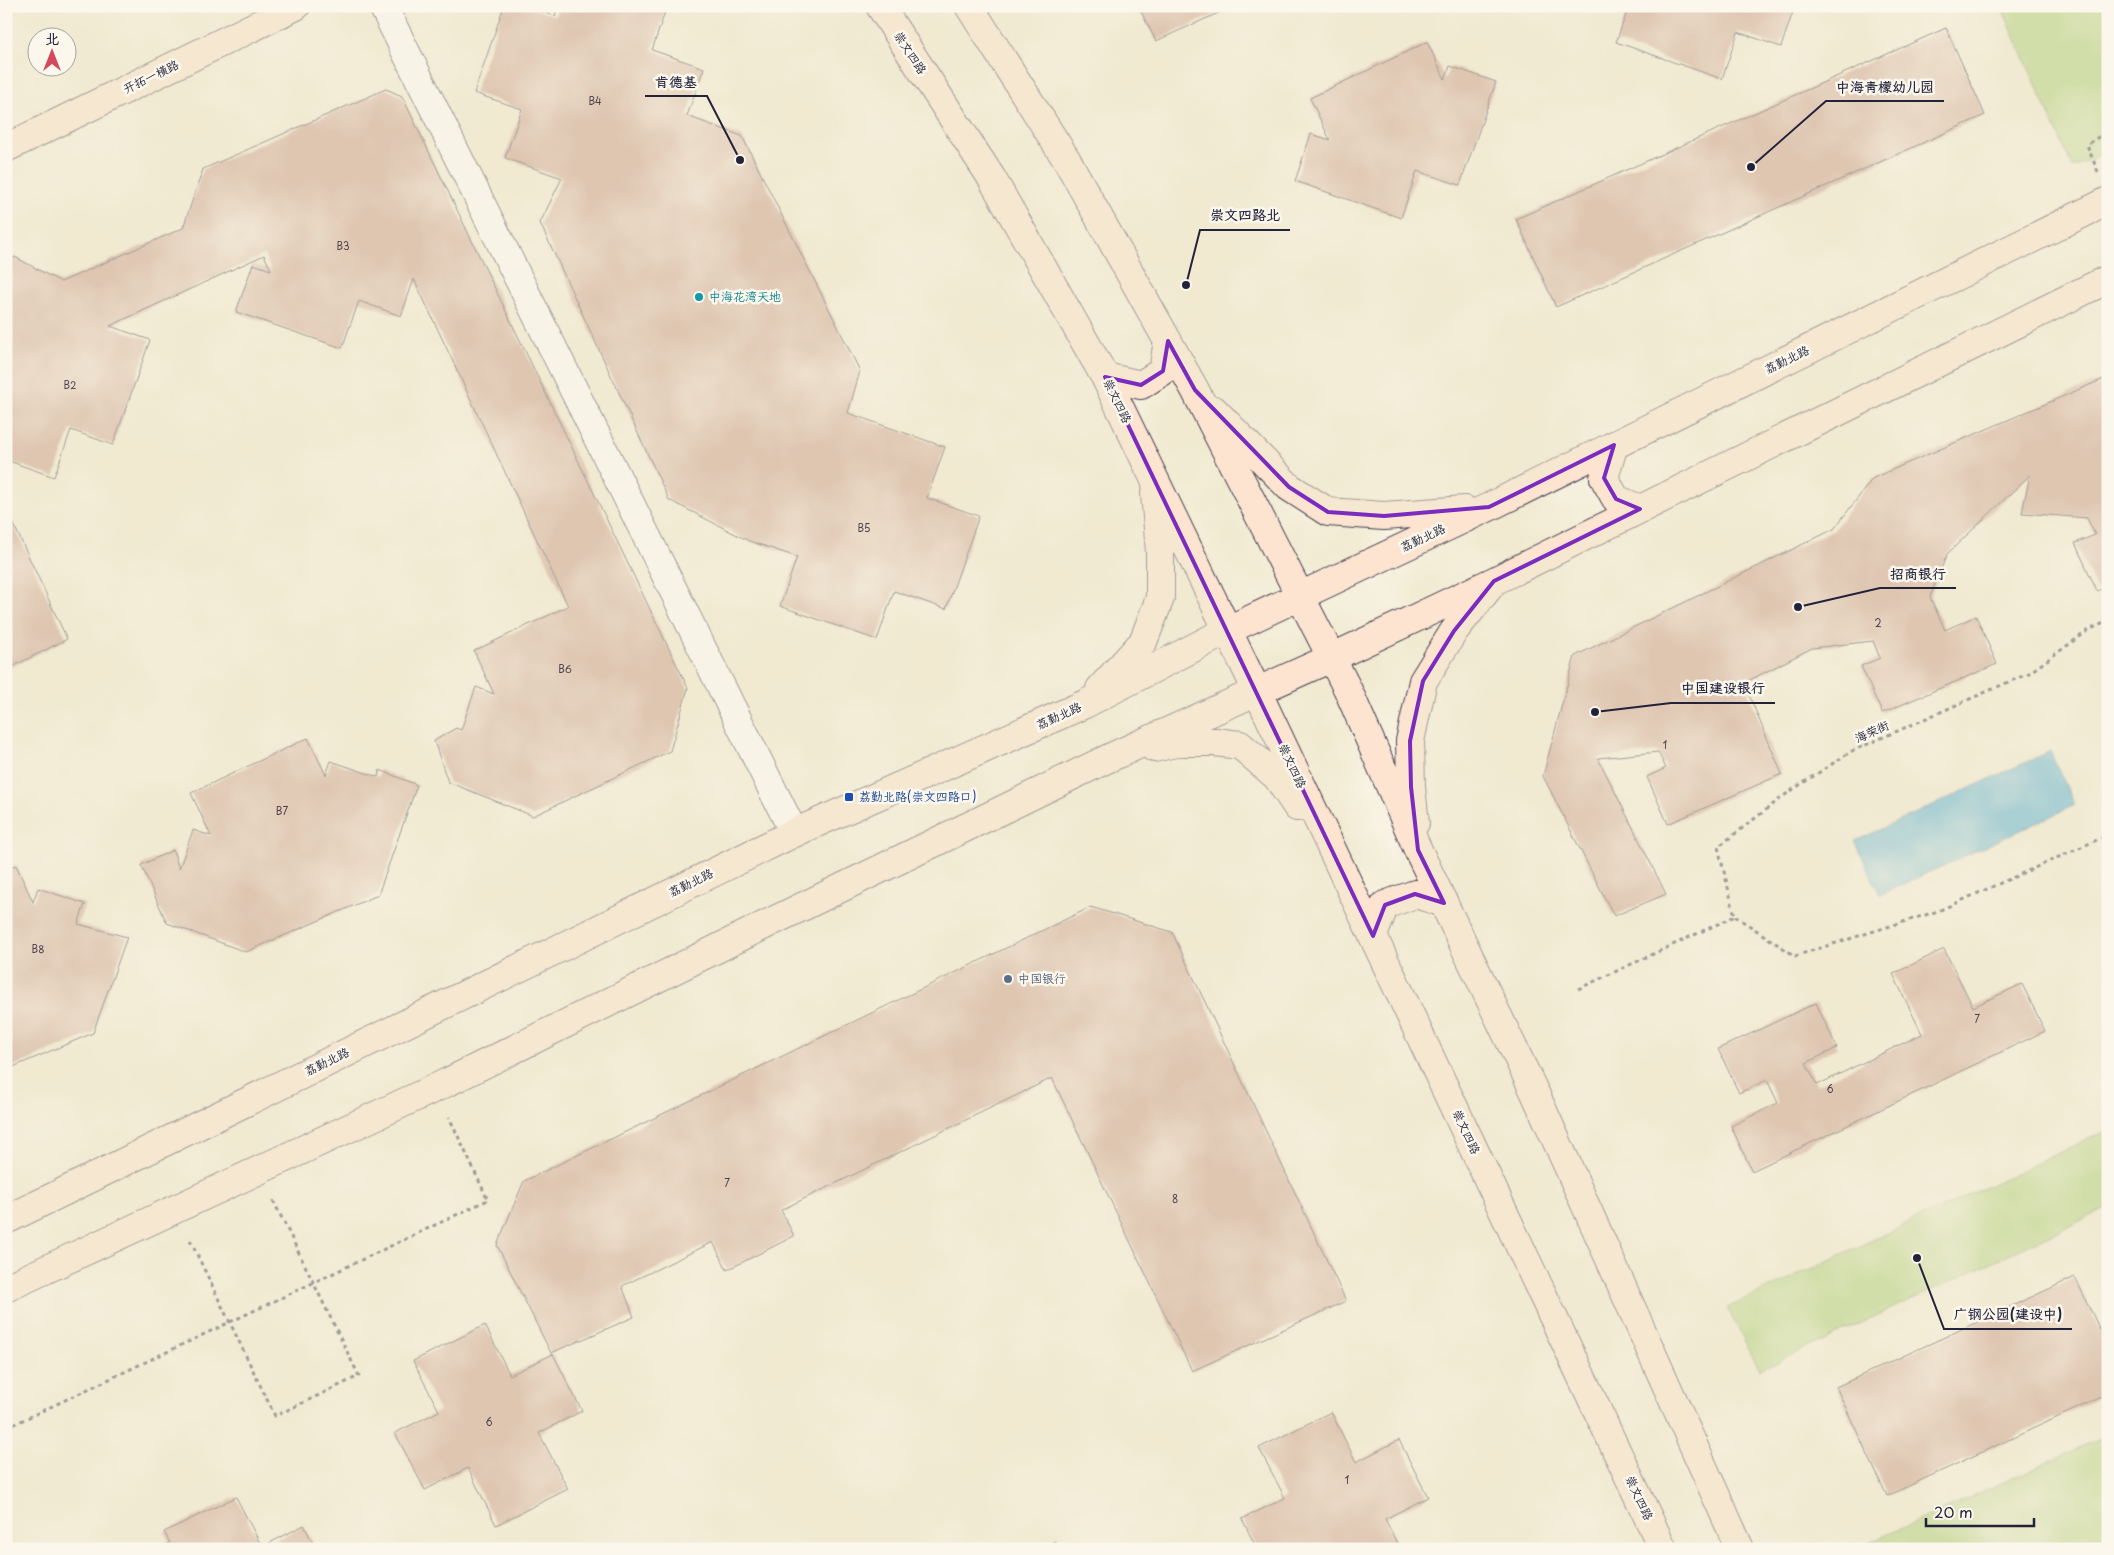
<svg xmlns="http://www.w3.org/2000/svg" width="2114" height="1555" viewBox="0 0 2114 1555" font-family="'Playpen Sans','LXGW WenKai TC',sans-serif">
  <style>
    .green { fill: #add17a; stroke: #687a5a }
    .water { fill: #59b1d6; stroke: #3e6a88 }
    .building { fill: #c99b8b }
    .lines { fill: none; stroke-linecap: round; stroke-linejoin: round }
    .street-casing { stroke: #414052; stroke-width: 30 }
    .secondary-casing { stroke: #414052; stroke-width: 30 }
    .path { stroke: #414052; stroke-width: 3; stroke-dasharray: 4 4; stroke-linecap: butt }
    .street { stroke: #fff; stroke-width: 28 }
    .secondary { stroke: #fde4d1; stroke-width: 28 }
    .marked { fill: none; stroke: #7b2cbf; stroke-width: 4; stroke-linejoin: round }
    .culture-dot { fill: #0f9aa8; stroke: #fbf7ec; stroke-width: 2 }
    .transit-dot { fill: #1a4fb4; stroke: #fbf7ec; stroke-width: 2 }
    .service-dot { fill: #5c6f8a; stroke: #fbf7ec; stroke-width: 2 }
    .labels { text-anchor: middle; stroke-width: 5; stroke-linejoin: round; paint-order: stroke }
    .number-label { font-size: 10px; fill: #4c404f }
    .street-label { font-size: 12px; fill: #22223b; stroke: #fbf7ec }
    .culture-label { font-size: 12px; fill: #0d838f; stroke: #fbf7ec; text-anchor: start }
    .transit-label { font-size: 12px; fill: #164399; stroke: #fbf7ec; text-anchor: start }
    .service-label { font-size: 12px; fill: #4e5e75; stroke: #fbf7ec; text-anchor: start }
    .leader { fill: none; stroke: #22223b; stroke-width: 2 }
    .callout-dot { fill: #22223b; stroke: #fbf7ec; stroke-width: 2 }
    .callout-label { font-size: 14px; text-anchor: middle; font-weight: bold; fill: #22223b; stroke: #fbf7ec; stroke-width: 5; stroke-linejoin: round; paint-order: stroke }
  </style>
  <rect width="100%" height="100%" fill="#fbf7ec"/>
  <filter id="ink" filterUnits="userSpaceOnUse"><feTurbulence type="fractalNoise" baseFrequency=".02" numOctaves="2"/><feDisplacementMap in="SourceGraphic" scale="10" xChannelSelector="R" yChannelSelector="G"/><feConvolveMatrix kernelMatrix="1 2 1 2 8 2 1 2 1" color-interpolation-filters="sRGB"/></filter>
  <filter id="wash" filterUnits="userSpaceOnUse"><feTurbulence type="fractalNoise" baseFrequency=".0096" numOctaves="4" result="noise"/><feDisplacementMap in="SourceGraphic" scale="20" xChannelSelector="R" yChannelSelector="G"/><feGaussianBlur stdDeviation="1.12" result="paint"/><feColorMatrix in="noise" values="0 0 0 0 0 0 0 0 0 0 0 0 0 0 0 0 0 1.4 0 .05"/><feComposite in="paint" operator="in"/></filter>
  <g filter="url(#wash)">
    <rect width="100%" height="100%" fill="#f1ead1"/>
    <path class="green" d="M 2001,6 L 2108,6 L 2108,151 L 2073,168 Z
      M 2108,1130 L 2108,1208 L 1760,1370 L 1727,1308 Z
      M 2108,1435 L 2108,1549 L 1855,1549 Z"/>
    <path class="water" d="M 2050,751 L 2075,805 L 1880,895 L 1855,841 Z"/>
    <g id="blocks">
      <path class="building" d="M 504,6 L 527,6 L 555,16 L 558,6 L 667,6 L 652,50 L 704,68 L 687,116 L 742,136 L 860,371 L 848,413 L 945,447 L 927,498 L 979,516 L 946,609 L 894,591 L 877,640 L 780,606 L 797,557 L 749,541 L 669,500 L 540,223 L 562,178 L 505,158 L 522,109 L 474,93 Z
        M 1138,6 L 1234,6 L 1156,41 Z
        M 1629,6 L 1795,6 L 1781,47 L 1738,32 L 1722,79 L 1616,42 Z
        M 1946,28 L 1985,115 L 1556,307 L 1516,219 Z
        M 1427,42 L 1445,79 L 1450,66 L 1496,82 L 1460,185 L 1417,171 L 1401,218 L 1295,181 L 1311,134 L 1330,140 L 1310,98 Z
        M 386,89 L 402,96 L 688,688 L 670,751 L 533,816 L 448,782 L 434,741 L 456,728 L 461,730 L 476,687 L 494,694 L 474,651 L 568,606 L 414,279 L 401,316 L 359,301 L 342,348 L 236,312 L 253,264 L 271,270 L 264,255 L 110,326 L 150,340 L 113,445 L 71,430 L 54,477 L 6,460 L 6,261 L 15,257 L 61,282 L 183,228 L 203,169 Z
        M 2108,377 L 2108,586 L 2097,591 L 2075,543 L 2095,535 L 2087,518 L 2022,513 L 2030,475 L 1947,554 L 1930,597 L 1945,630 L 1976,616 L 1997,664 L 1882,713 L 1861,666 L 1880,658 L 1873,641 L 1812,648 L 1744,683 L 1782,774 L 1668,824 L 1647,777 L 1666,768 L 1658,752 L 1598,758 L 1666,894 L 1614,916 L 1543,776 L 1575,656 L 1834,529 L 1873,478 Z
        M 6,508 L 67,639 L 6,670 Z
        M 308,738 L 326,775 L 331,761 L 378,777 L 380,770 L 417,785 L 378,895 L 246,952 L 167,923 L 141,865 L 173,850 L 179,869 L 193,830 L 211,836 L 191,793 Z
        M 16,865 L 33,902 L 38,888 L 85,904 L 78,924 L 127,937 L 93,1033 L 6,1070 L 6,869 Z
        M 1091,907 L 1172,932 L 1346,1301 L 1192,1371 L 1052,1078 L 781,1210 L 794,1236 L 727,1270 L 713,1242 L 622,1286 L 634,1317 L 551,1353 L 497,1245 L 524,1181 Z
        M 1944,949 L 1973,1007 L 2022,984 L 2045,1031 L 1752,1171 L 1731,1126 L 1778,1103 L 1767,1080 L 1739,1093 L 1718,1049 L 1816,1003 L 1837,1048 L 1806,1063 L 1817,1085 L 1922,1034 L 1893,974 Z
        M 2075,1277 L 2108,1347 L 2108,1394 L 1887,1496 L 1836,1387 Z
        M 485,1325 L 510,1375 L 553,1354 L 582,1411 L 539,1433 L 568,1489 L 496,1525 L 468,1468 L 425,1490 L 395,1433 L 439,1411 L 413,1361 Z
        M 1331,1412 L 1356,1462 L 1399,1440 L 1428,1497 L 1385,1519 L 1400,1549 L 1257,1549 L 1242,1519 L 1285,1498 L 1259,1448 Z
        M 236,1497 L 262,1547 L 304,1525 L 316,1549 L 157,1549 L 170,1543 L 164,1532 Z
        M 1055,1541 L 1058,1549 L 1040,1549 Z"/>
    </g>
  </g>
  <g filter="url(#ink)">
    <use href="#blocks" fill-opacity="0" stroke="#414052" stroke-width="1"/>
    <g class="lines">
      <g class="street-casing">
        <path id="street" d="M 383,6 L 794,833"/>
      </g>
      <g class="secondary-casing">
        <path id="secondary" d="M 880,6 L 991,177 L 1105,377 L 1257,691 L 1663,1549
          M 969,6 L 1068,162 L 1146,302 L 1195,390 L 1348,690 L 1418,850 L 1535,1093 L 1740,1549
          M 6,148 L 296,6
          M 1105,377 L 1141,385 L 1163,371 L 1168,341
          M 1214,410 L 1289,487 L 1328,512 L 1384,516 L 1465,510
          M 1614,445 L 1604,478 L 1616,499 L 1640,509
          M 1100,689 L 1143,642 L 1160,598 L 1160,552 L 1155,494
          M 1154,748 L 1180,742 L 1215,742 L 1240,745 L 1277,777 L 1297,807
          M 1415,823 L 1411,787 L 1410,741 L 1423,681 L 1454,631 L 1491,585
          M 1373,936 L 1385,905 L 1415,894 L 1444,903
          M 6,1220 L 794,833 L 1085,704 L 1228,630 L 1489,507 L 2108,201
          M 6,1288 L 448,1082 L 775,920 L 1109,758 L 1331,658 L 1494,581 L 2108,279"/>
      </g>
      <path class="path" d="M 2098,172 L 2087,145 L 2108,130
        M 1735,916 L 1795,956 L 1938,911 L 2108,835
        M 1578,989 L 1735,916 L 1718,847 L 1789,792 L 1852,751 L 2029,673 L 2089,630 L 2108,621
        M 190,1240 L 275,1416 L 359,1376 L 273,1200
        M 6,1428 L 488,1200 L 449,1117"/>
      <use href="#street" class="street"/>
      <use href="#secondary" class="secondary"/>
    </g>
  </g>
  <path d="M0 0H2114V1555H0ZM 1168,341 L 1195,390 L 1289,487 L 1328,512 L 1384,516 L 1489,507 L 1614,445 L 1604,478 L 1616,499 L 1640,509 L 1494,581 L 1454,631 L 1423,681 L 1410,741 L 1411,787 L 1418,850 L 1444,903 L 1415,894 L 1385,905 L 1373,936 L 1105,377 L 1141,385 L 1163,371 Z" fill="#f1ead1" fill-opacity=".55" fill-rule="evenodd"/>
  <path class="marked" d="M 1168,341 L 1195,390 L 1289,487 L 1328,512 L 1384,516 L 1489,507 L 1614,445 L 1604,478 L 1616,499 L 1640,509 L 1494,581 L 1454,631 L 1423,681 L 1410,741 L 1411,787 L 1418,850 L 1444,903 L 1415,894 L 1385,905 L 1373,936 L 1105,377 L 1141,385 L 1163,371 Z"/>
  <circle class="culture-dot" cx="699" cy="297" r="5"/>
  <rect class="transit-dot" x="844" y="792" width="10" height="10" rx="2.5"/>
  <circle class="service-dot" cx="1008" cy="979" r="5"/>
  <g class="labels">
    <g class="number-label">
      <text x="595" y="105">B4</text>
      <text x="343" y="250">B3</text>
      <text x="70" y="389">B2</text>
      <text x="864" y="532">B5</text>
      <text x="1878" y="627">2</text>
      <text x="565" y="673">B6</text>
      <text x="1665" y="749">1</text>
      <text x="282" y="815">B7</text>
      <text x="38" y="953">B8</text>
      <text x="1977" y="1023">7</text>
      <text x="1830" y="1093">6</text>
      <text x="727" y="1187">7</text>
      <text x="1175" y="1203">8</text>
      <text x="489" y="1426">6</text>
      <text x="1347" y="1484">1</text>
    </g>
    <g class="street-label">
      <text transform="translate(910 53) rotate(57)" y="4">崇文四路</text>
      <text transform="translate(151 77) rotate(-26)" y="4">开拓一横路</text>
      <text transform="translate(1787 360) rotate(-26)" y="4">荔勤北路</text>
      <text transform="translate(1117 401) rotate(64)" y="4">崇文四路</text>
      <text transform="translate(1423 538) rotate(-25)" y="4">荔勤北路</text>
      <text transform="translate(1059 716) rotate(-24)" y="4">荔勤北路</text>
      <text transform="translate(1872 732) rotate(-24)" y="4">海荣街</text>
      <text transform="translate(1292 766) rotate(65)" y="4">崇文四路</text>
      <text transform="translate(691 883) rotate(-26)" y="4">荔勤北路</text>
      <text transform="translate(327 1062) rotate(-26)" y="4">荔勤北路</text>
      <text transform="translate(1466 1132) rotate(65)" y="4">崇文四路</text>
      <text transform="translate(1639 1498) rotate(65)" y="4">崇文四路</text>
    </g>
    <g class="culture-label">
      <text x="709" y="301">中海花湾天地</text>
    </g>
    <g class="transit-label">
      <text x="859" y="801">荔勤北路(崇文四路口)</text>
    </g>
    <g class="service-label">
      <text x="1018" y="983">中国银行</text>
    </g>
  </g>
  <path class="leader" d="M740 160L707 96H645M1751 167L1826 101H1944M1186 285L1200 230H1290M1798 607L1880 588H1956M1595 712L1671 703H1775M1917 1258L1944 1329H2072"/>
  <g class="callout-dot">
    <circle cx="740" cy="160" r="5"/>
    <circle cx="1751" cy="167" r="5"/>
    <circle cx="1186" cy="285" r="5"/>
    <circle cx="1798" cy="607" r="5"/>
    <circle cx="1595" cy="712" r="5"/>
    <circle cx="1917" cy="1258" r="5"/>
  </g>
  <g class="callout-label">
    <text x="676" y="87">肯德基</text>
    <text x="1885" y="92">中海青檬幼儿园</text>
    <text x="1245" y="220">崇文四路北</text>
    <text x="1918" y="579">招商银行</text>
    <text x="1723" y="693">中国建设银行</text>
    <text x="2008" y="1319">广钢公园(建设中)</text>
  </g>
  <rect width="2114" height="1555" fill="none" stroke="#fbf7ec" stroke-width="25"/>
  <g transform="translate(52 52)"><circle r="24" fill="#fbf7ec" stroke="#a4a2a5"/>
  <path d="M0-4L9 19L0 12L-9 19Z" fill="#d1495b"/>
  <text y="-8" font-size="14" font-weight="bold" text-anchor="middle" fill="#22223b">北</text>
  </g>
  <path d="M1926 1518v8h108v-8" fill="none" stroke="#22223b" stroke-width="2.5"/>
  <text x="1934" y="1518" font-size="15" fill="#22223b" stroke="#fbf7ec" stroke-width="4" paint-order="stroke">20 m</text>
</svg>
